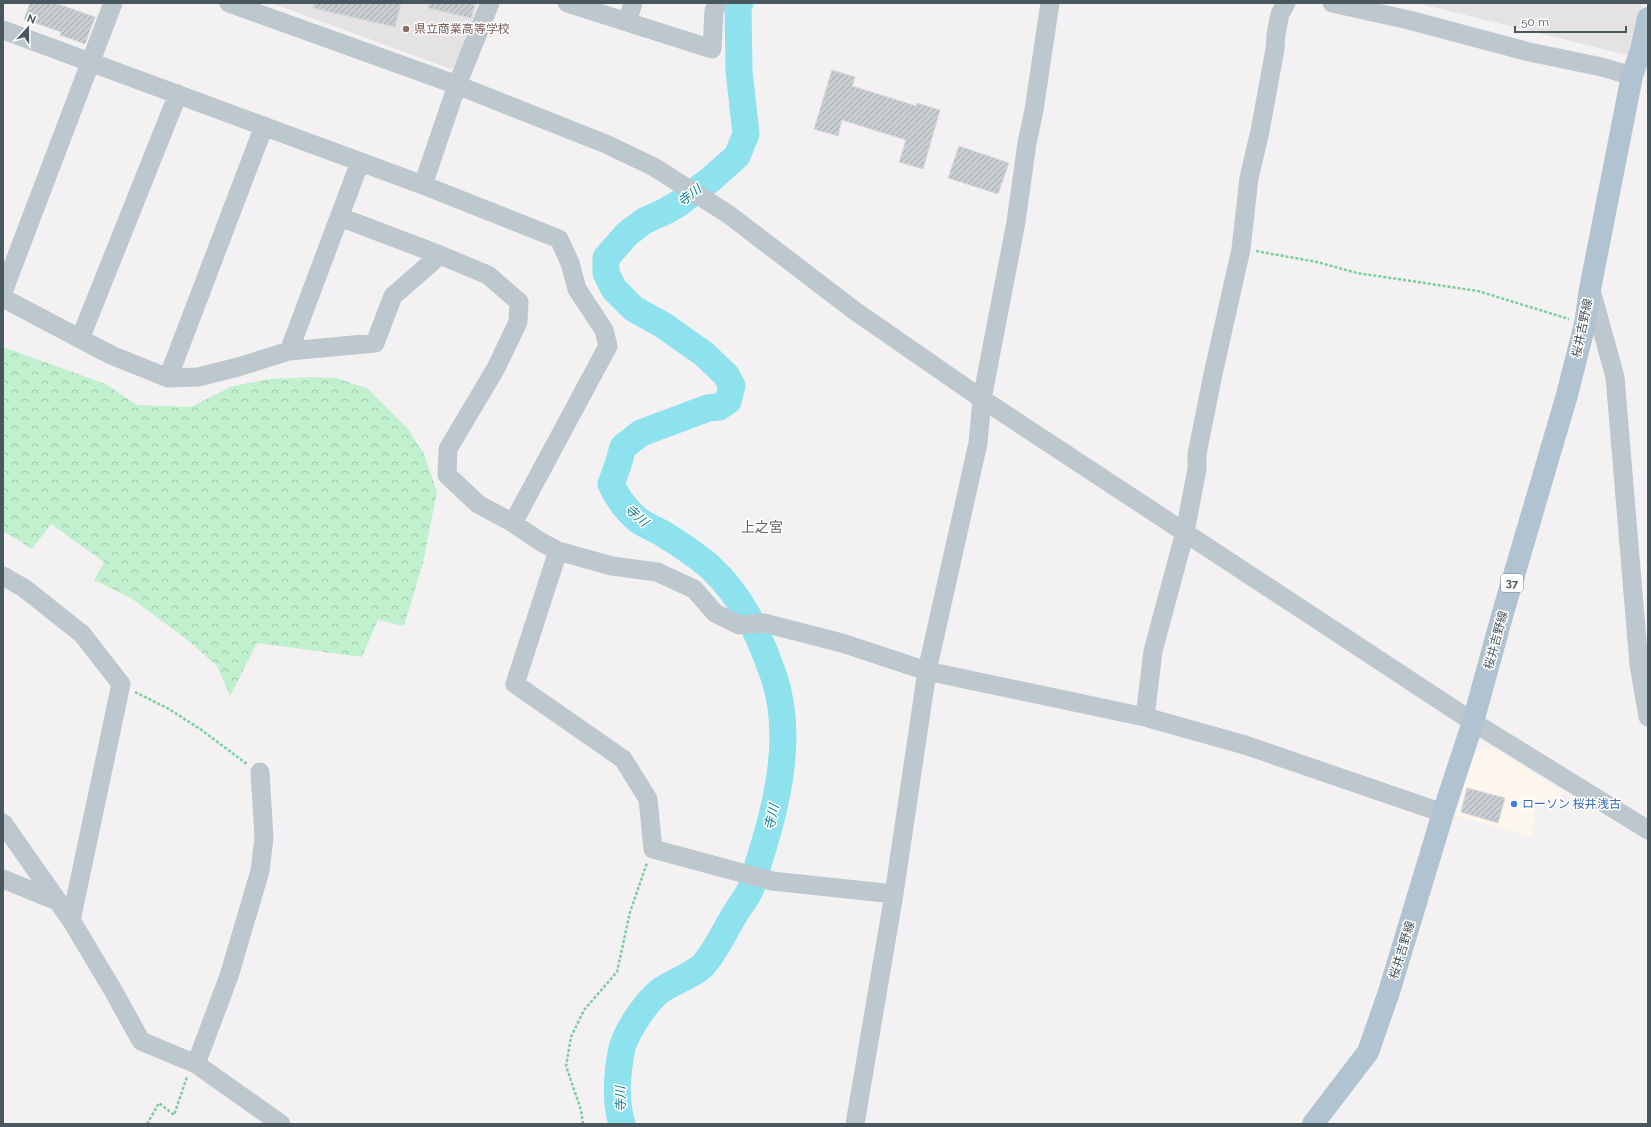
<svg xmlns="http://www.w3.org/2000/svg" width="1651" height="1127" viewBox="0 0 1651 1127" font-family="Raleway,'Noto Sans JP',sans-serif">
  <style>
    .commercial { fill: #fdf6ec }
    .education { fill: #e5e2e4 }
    .forest { fill: url(#forest-crowns) }
    .lines { fill: none; stroke-linecap: round; stroke-linejoin: round }
    .river { stroke: #8ee2ed; stroke-width: 27 }
    .building { fill: url(#building-hatch); stroke: #d5d8dd }
    .path { stroke: #78cf9d; stroke-width: 2.5; stroke-dasharray: 3 2; stroke-linecap: butt }
    .minor { stroke: #bdc7ce; stroke-width: 19 }
    .major { stroke: #b1c3d0; stroke-width: 22 }
    .education-dot { fill: #8d6e63; stroke: #fff; stroke-width: 1.5 }
    .shop-dot { fill: #3f7fe0; stroke: #fff; stroke-width: 1.5 }
    .labels { text-anchor: middle; stroke-width: 3; stroke-linejoin: round; paint-order: stroke }
    .shield { fill: #fff; stroke: #80898f; stroke-width: 1 }
    .shield-label { font-size: 11px; font-weight: bold; fill: #49575f }
    .education-label { font-size: 12px; fill: #785e54; stroke: #fff; text-anchor: start }
    .street-label { font-size: 12px; fill: #49575f; stroke: #fff }
    .shop-label { font-size: 12px; fill: #366cbe; stroke: #fff; text-anchor: start }
    .water-label { font-size: 13px; font-style: italic; fill: #0d7f8f; stroke: #fff }
    .quarter-label { font-size: 14px; fill: #5e6266; stroke: #fff }
  </style>
  <defs>
    <pattern id="forest-crowns" width="20" height="18" patternUnits="userSpaceOnUse"><rect width="20" height="18" fill="#c1f0cf"/><path d="M2 6a3 3 0 1 1 6 0M12 15a3 3 0 1 1 6 0" fill="none" stroke="#9fc5ab"/></pattern>
    <pattern id="building-hatch" width="6" height="6" patternUnits="userSpaceOnUse"><rect width="6" height="6" fill="#c8cdd1"/><path d="M-1 1l2-2M0 6l6-6M5 7l2-2" fill="none" stroke="#a4a9ad"/></pattern>
  </defs>
  <rect width="100%" height="100%" fill="#f4f1f2"/>
  <path class="commercial" d="M 1491,747 L 1564,792 L 1558,804 L 1536,802 L 1532,836 L 1456,816 L 1472,755 Z"/>
  <path class="education" d="M 271,3 L 478,3 L 463,55 L 451,69 Z
    M 1417,3 L 1642,3 L 1631,56 Z"/>
  <path class="forest" d="M 3,347 L 106,384 L 137,405 L 191,407 L 233,386 L 270,379 L 310,377 L 336,378 L 367,388 L 408,429 L 424,454 L 437,492 L 423,563 L 404,626 L 378,620 L 362,657 L 257,643 L 230,696 L 217,666 L 190,642 L 131,598 L 94,580 L 104,562 L 51,524 L 32,549 L 3,531 Z"/>
  <g class="lines">
    <path class="river" d="M 622,1124 C 615,1101 617,1072 622,1048 C 627,1030 646,1002 660,991 C 672,982 697,974 705,963 C 718,947 725,930 735,914 C 739,907 744,901 748,894 C 754,884 756,870 760,858 C 778,801 794,733 773,674 C 758,632 742,596 709,566 C 695,554 678,543 662,533 C 654,529 645,525 638,520 C 627,511 617,497 611,484 L 618,465 L 623,447 L 641,433 L 708,408 L 719,407 L 728,401 L 732,386 L 726,375 L 704,354 L 663,325 L 634,309 L 614,289 L 606,273 L 606,258 L 627,234 L 644,221 L 666,211 L 678,204 L 710,180 L 737,156 L 746,134 L 739,71 L 738,7 L 740,3"/>
  </g>
  <path class="building" d="M 30,3 L 55,3 L 95,17 L 85,44 L 60,35 L 61,32 L 24,19 Z
    M 314,3 L 401,3 L 395,27 L 313,8 Z
    M 429,3 L 475,3 L 471,18 L 428,8 Z
    M 832,70 L 855,77 L 852,86 L 916,106 L 917,103 L 940,110 L 923,169 L 899,162 L 906,140 L 842,120 L 838,136 L 814,129 Z
    M 959,146 L 1009,163 L 998,194 L 948,178 Z
    M 1467,788 L 1505,798 L 1498,823 L 1461,812 Z"/>
  <g class="lines">
    <path class="path" d="M 1256,251 L 1317,262 L 1357,273 L 1478,291 L 1569,319
      M 135,692 L 169,709 L 200,729 L 247,764
      M 147,1124 L 159,1103 L 174,1115 L 187,1077
      M 583,1124 L 581,1110 L 566,1066 L 571,1037 L 584,1010 L 617,972 L 630,912 L 647,863"/>
    <path class="minor" d="M 229,3 L 457,85 L 606,144 L 654,167 L 728,214 L 855,311 L 982,399 L 1473,722 L 1648,830
      M 567,3 L 712,49 L 714,11 L 717,3
      M 1332,3 L 1409,20 L 1529,52 L 1602,67 L 1632,76
      M 627,22 L 633,3
      M 3,30 L 423,185 L 559,239 L 570,263 L 577,289 L 604,330 L 608,346 L 513,523
      M 423,185 L 457,85 L 490,3
      M 340,217 L 440,255 L 488,275 L 519,302 L 518,322 L 496,368 L 448,449 L 447,475 L 478,504 L 513,523 L 541,542 L 558,551 L 612,566 L 657,572 L 694,589 L 715,613 L 739,625 L 764,623 L 842,643 L 927,671 L 1145,717 L 1245,745 L 1443,813
      M 1591,290 L 1615,377 L 1639,665 L 1648,717
      M 3,292 L 113,3
      M 3,298 L 111,355 L 168,378 L 198,377 L 238,367 L 289,351 L 360,162
      M 80,339 L 178,94
      M 289,351 L 375,343 L 393,296 L 440,255
      M 168,378 L 264,126
      M 558,551 L 515,684 L 623,759 L 648,799 L 653,849 L 772,881 L 894,894
      M 3,576 L 24,588 L 82,634 L 121,684 L 71,920
      M 1145,717 L 1153,651 L 1185,532 L 1197,469 L 1197,454 L 1213,374 L 1241,249 L 1249,178 L 1260,131 L 1275,49 L 1276,34 L 1280,14 L 1286,3
      M 3,823 L 71,920 L 114,992 L 141,1041 L 196,1064 L 281,1124
      M 3,879 L 57,901
      M 196,1064 L 229,976 L 260,871 L 264,838 L 260,772
      M 855,1124 L 894,894 L 927,671 L 978,443 L 982,399 L 1016,222 L 1027,143 L 1034,110 L 1050,3"/>
    <path class="major" d="M 1313,1124 L 1368,1052 L 1389,992 L 1443,813 L 1473,722 L 1502,616 L 1567,395 L 1585,324 L 1590,289 L 1632,76 L 1641,50 L 1648,18"/>
  </g>
  <circle class="education-dot" cx="406" cy="29" r="4"/>
  <circle class="shop-dot" cx="1514" cy="804" r="4"/>
  <g class="labels">
    <rect class="shield" x="1501" y="574" width="22" height="18" rx="3"/>
    <g class="shield-label">
      <text x="1512" y="587">37</text>
    </g>
    <g class="education-label">
      <text x="414" y="33">県立商業高等学校</text>
    </g>
    <g class="street-label">
      <text transform="translate(1582 328) rotate(-78)" y="4">桜井吉野線</text>
      <text transform="translate(1496 640) rotate(-75)" y="4">桜井吉野線</text>
      <text transform="translate(1402 950) rotate(-73)" y="4">桜井吉野線</text>
    </g>
    <g class="shop-label">
      <text x="1522" y="808">ローソン 桜井浅古</text>
    </g>
    <g class="water-label">
      <text transform="translate(689 195) rotate(-37)" y="5">寺川</text>
      <text transform="translate(637 515) rotate(41)" y="5">寺川</text>
      <text transform="translate(771 817) rotate(-77)" y="5">寺川</text>
      <text transform="translate(620 1099) rotate(-91)" y="5">寺川</text>
    </g>
    <g class="quarter-label">
      <text x="762" y="532">上之宮</text>
    </g>
  </g>
  <rect width="1651" height="1127" fill="none" stroke="#49575f" stroke-width="8"/>
  <g transform="translate(28 28) rotate(21)" stroke="#ffffff" stroke-width="3" paint-order="stroke">
  <path d="M0-3L7 15L0 10L-7 15Z" fill="#49575f"/>
  <text y="-6" font-size="11" font-weight="bold" text-anchor="middle" fill="#49575f">N</text>
  </g>
  <path d="M1515 26v6h111v-6" fill="none" stroke="#49575f" stroke-width="2"/>
  <text x="1521" y="26" font-size="12" fill="#49575f" stroke="#ffffff" stroke-width="3" paint-order="stroke">50 m</text>
</svg>
